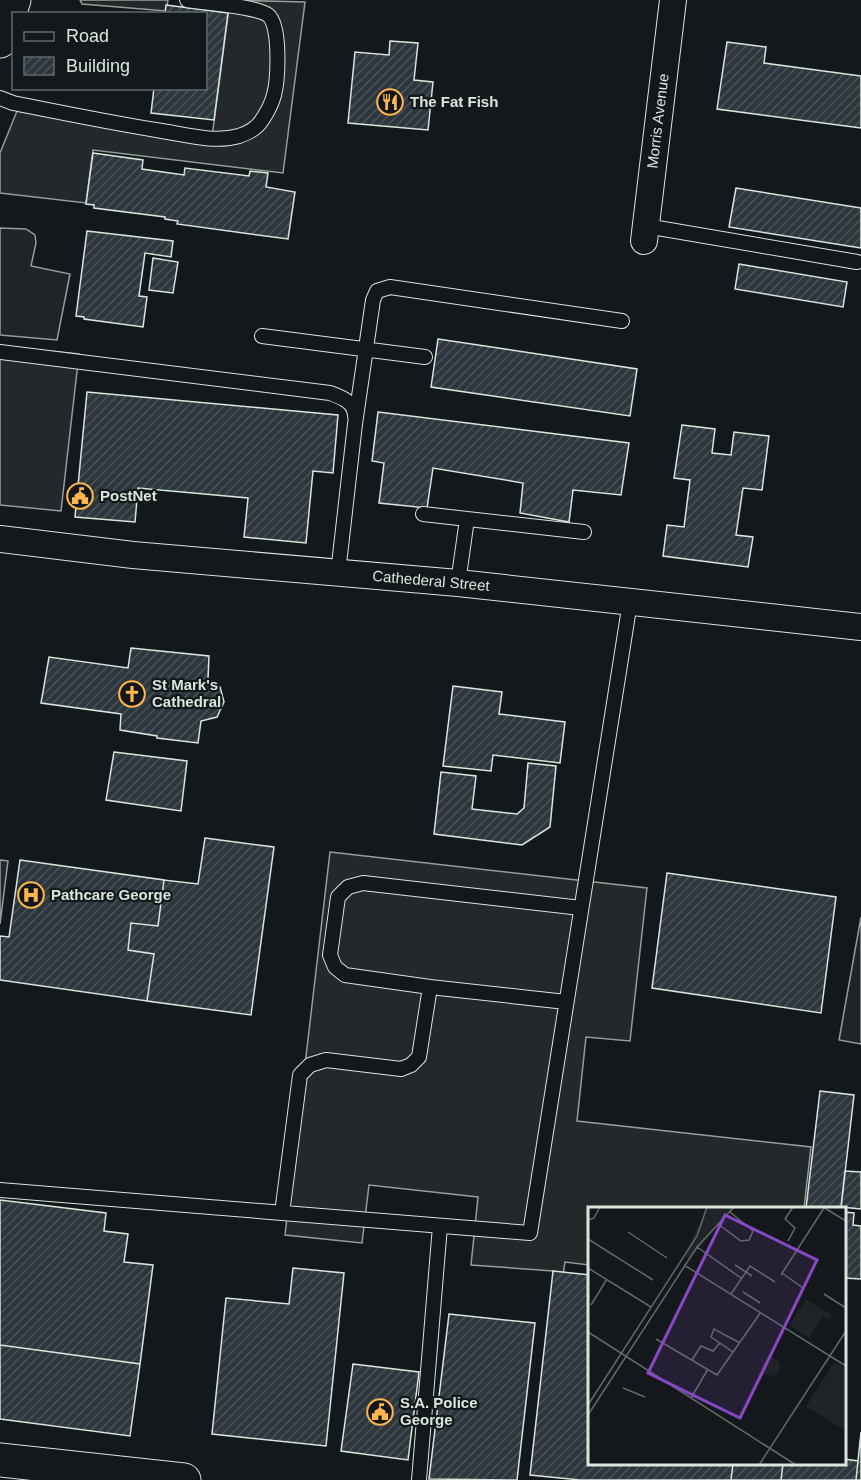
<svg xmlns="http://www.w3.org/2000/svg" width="861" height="1480" viewBox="0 0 861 1480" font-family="Arial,sans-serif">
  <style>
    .grass { fill: #202428; stroke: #939e99; stroke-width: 1.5 }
    .parking { fill: #24282b; stroke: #939e99; stroke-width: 1.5 }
    .building { fill: url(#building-hatch); stroke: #d8e6dc; stroke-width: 1.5 }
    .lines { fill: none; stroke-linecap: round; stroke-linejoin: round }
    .lane-casing { stroke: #d8e6dc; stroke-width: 16 }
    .street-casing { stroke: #d8e6dc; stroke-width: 28 }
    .secondary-casing { stroke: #d8e6dc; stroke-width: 35 }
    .lane { stroke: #14181c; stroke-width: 14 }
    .street { stroke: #14181c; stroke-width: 26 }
    .secondary { stroke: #14181c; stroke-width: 33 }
    .labels { text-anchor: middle; stroke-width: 4.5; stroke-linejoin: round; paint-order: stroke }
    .poi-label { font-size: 15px; font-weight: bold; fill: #d8e6dc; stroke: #14181c; text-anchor: start }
    .street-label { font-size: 15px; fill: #d8e6dc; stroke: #14181c }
    .inset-road { fill: none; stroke: #626a69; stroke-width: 1.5 }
    .view { fill: #8948c3; fill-opacity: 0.15; stroke: #8948c3; stroke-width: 3 }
    .inset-edge { fill: none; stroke: #d8e6dc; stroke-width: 3 }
  </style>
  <defs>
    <pattern id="building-hatch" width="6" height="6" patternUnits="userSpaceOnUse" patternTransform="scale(1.5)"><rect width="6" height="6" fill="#2c363c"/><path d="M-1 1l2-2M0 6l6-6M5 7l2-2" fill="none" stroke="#4a5358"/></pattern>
  </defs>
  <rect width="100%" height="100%" fill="#14181c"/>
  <path class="grass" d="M 0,228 L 26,229 L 35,235 L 36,243 L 31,266 L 70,274 L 57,340 L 0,335 Z
    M 861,917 L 861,1044 L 839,1040 Z"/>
  <path class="parking" d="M 80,0 L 168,0 L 166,11 L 82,4 Z
    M 230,0 L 305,2 L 283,173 L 93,150 L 86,203 L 0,193 L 0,153 L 17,111 L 211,145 Z
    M 0,346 L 79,354 L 61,511 L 0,505 Z
    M 330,852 L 647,888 L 630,1041 L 586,1037 L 577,1121 L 811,1147 L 804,1208 L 590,1208 L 589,1265 L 565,1262 L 563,1275 L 553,1271 L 471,1265 L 478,1197 L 369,1185 L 362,1243 L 285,1235 Z
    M 0,860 L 8,861 L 0,924 Z"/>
  <path class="building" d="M 166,5 L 228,13 L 214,120 L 151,113 L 154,88 L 206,88 L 206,14 L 165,14 Z
    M 390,41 L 418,43 L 414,80 L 433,82 L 428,130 L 348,123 L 355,52 L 389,55 Z
    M 727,42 L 766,47 L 764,63 L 861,76 L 861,128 L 717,109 Z
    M 93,153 L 143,160 L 142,169 L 184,175 L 185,168 L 249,176 L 250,171 L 268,173 L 266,187 L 295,192 L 288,239 L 177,224 L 178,221 L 165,219 L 165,217 L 94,208 L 94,205 L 86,204 Z
    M 736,188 L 861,208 L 861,248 L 729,227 Z
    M 87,231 L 173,241 L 171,257 L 145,253 L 139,296 L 147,297 L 143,327 L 84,319 L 84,317 L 76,316 Z
    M 153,258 L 178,262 L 173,293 L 149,290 Z
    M 739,264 L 847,282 L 843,307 L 735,289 Z
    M 438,339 L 637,369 L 630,416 L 431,387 Z
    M 87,392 L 338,415 L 333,473 L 313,471 L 306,543 L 244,537 L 248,498 L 138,488 L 135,522 L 75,517 Z
    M 378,412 L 629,443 L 621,495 L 573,490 L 569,522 L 520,513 L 523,483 L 433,468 L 427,508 L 379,503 L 384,463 L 372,461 Z
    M 682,425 L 715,429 L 712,453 L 731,455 L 734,432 L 769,436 L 762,490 L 743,488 L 736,535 L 753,537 L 748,567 L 663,556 L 667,525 L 684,527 L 690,480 L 674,478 Z
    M 131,648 L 209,656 L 208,679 L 220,687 L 224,702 L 217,717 L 201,721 L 198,743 L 157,738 L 157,736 L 120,730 L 121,714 L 41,703 L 49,657 L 128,668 Z
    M 453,686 L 502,692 L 499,714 L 565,722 L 560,763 L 493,755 L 491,771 L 443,766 Z
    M 114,752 L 187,761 L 181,811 L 106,800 Z
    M 528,763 L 556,766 L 550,827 L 522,845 L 434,834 L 441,772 L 476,776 L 472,809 L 517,814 L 524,808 Z
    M 205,838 L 274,847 L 251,1015 L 147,1001 L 154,954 L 128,950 L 131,923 L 158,926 L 164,880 L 198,884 Z
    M 20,860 L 164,880 L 158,926 L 131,923 L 128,950 L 154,954 L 147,1001 L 0,980 L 0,936 L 9,937 Z
    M 667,873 L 836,897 L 821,1013 L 652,988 Z
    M 820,1091 L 854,1095 L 841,1208 L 806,1208 Z
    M 845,1171 L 861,1172 L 861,1209 L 841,1207 Z
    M 0,1200 L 106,1213 L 104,1231 L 128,1234 L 124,1262 L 153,1265 L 140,1364 L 0,1345 Z
    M 844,1212 L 854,1213 L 853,1225 L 861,1226 L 861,1279 L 844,1278 Z
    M 293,1268 L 344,1273 L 326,1446 L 212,1434 L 226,1298 L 289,1304 Z
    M 553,1271 L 590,1275 L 590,1464 L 733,1464 L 731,1480 L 580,1480 L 530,1475 Z
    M 449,1314 L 535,1323 L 517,1480 L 429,1479 Z
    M 0,1345 L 140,1364 L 130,1436 L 0,1419 Z
    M 353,1364 L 419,1372 L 408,1460 L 341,1451 Z
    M 861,1432 L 861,1480 L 856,1480 L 858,1461 Z
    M 844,1459 L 858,1461 L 856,1480 L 781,1480 L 783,1464 L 844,1464 Z
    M 733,1464 L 783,1464 L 781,1480 L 731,1480 Z"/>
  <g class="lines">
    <g class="lane-casing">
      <path id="lane" d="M 0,98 L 13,103 C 63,113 112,123 162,131 C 187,135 215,143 239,136 C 248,133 257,128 262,120 C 266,114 272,103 274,95 C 278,80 281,25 268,15 C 255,6 205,3 187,0
        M 646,226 L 857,262
        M 262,336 L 425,357
        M 0,352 L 330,393 C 341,397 355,402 355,416
        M 423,514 L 584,532
        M 338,573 L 355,424 L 373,300 L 377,291 L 390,287 L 622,321
        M 458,583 L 467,519
        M 566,1002 L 430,987 L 345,975 L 335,967 L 330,955 L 338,897 L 348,887 L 363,883 L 581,908
        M 0,1190 L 530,1233 L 630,602
        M 282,1213 L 300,1075 L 310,1065 L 326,1060 L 401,1069 L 411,1065 L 419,1057 L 430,987
        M 419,1480 L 440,1226"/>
    </g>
    <g class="street-casing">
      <path id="street" d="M 644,241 L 673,0
        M 0,539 L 133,555 L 458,583 L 861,627"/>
    </g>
    <g class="secondary-casing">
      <path id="secondary" d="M 0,41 L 14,0
        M 0,1460 L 184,1480"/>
    </g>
    <use href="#lane" class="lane"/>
    <use href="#street" class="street"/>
    <use href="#secondary" class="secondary"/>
  </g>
  <defs>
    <g id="restaurant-ring" transform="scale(1.35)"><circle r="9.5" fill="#14181c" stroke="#ffb74d" stroke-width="1.5"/><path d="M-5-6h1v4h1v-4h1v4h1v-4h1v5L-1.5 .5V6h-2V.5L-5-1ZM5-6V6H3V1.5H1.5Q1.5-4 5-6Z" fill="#ffb74d"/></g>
    <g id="civic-ring" transform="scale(1.35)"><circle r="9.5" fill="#14181c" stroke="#ffb74d" stroke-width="1.5"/><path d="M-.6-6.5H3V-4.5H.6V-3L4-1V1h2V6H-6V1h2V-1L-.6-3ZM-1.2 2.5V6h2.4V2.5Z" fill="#ffb74d"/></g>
    <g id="church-ring" transform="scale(1.35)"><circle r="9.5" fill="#14181c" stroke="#ffb74d" stroke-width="1.5"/><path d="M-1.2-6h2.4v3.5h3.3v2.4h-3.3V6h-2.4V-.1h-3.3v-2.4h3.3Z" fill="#ffb74d"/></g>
    <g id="hospital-ring" transform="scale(1.35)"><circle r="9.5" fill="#14181c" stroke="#ffb74d" stroke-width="1.5"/><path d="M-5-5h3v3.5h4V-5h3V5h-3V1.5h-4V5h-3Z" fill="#ffb74d"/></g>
  </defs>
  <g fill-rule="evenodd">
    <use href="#restaurant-ring" x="390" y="102"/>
    <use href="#civic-ring" x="80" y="496"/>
    <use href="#church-ring" x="132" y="694"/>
    <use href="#hospital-ring" x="31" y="895"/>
    <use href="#civic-ring" x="380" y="1412"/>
  </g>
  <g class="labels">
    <g class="poi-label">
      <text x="410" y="107">The Fat Fish</text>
      <text x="100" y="501">PostNet</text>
      <text x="152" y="690">St Mark's<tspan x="152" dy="17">Cathedral</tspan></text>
      <text x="51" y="900">Pathcare George</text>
      <text x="400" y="1408">S.A. Police<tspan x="400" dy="17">George</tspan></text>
    </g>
    <g class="street-label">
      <text transform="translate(658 121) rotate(-83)" y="5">Morris Avenue</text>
      <text transform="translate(431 581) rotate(5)" y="5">Cathederal Street</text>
    </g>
  </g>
  <g transform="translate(588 1207)">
    <rect width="258" height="258" fill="#14181c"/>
    <path d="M 218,92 L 244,108 L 241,113 L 235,109 L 221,131 L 201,118 ZM174 160a9 9 0 1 1 18 0a9 9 0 1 1-18 0ZM 246,155 L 258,162 L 258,224 L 218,200 Z" fill="#202428"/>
    <path d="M 119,0 L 146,0 L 102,52 L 96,49 Z" fill="#202428"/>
    <path class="inset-road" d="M 235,0 L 258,14M 0,13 L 6,11 L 12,0M 130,17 L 153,34 L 161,33 L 165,24 L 142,5M 40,25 L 79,51M 0,32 L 65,73M 200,34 L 207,21 L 197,12 L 205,0M 109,40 L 153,71M 96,58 L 258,159M 147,58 L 164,69M 0,61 L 63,100M 194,66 L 215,81M 193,68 L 236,1M 155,85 L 172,96M 143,87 L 162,59 L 187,75M 236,87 L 258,101M 3,98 L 19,72M 0,125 L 208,258M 68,132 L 129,168 L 173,105M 145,145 L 123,130 L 126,122 L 152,136M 104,153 L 113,139 L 125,144 L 132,136M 35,181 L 57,190M 103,191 L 120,162M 0,198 L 109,29 L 119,0M 0,208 L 109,40 L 146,0M 171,258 L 258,124"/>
    <path class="view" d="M 137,8 L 229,53 L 152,211 L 60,166 Z"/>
    <rect width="258" height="258" class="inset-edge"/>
  </g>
  <rect x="12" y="12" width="195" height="78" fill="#14181c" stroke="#626a69" stroke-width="1.5"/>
  <rect x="24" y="32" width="30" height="9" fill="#14181c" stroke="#626a69" stroke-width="1.5"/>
  <text x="66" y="42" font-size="18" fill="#d8e6dc">Road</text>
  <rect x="24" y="57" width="30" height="18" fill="url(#building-hatch)" stroke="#626a69" stroke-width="1.5"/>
  <text x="66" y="72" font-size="18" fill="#d8e6dc">Building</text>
</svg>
